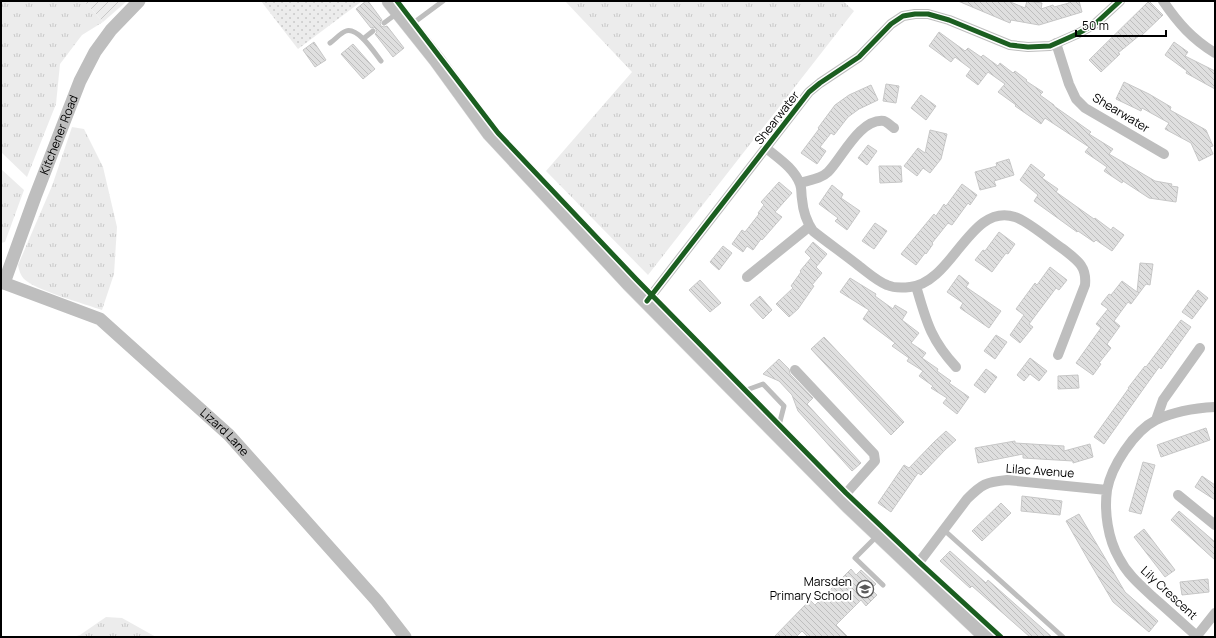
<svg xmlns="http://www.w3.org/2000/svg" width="1216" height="638" viewBox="0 0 1216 638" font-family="Manrope,sans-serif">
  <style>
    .grass { fill: url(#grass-tufts) }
    .park { fill: url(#park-dots) }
    .garden { fill: url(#garden-furrows) }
    .building { fill: url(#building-back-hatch); stroke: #c7c7c7 }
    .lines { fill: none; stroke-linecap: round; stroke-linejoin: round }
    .primary-casing { stroke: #dbdbdb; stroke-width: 17 }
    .service { stroke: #bebebe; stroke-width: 5 }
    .minor { stroke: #bebebe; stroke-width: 10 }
    .tertiary { stroke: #bebebe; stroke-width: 13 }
    .primary { stroke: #bebebe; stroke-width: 16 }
    .cycleway-casing { stroke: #fff; stroke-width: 8 }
    .cycleway { stroke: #1b5e20; stroke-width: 5 }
    .labels { text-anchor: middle; stroke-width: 4; stroke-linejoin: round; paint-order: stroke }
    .street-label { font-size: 12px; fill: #000; stroke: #fff }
    .poi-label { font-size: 12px; fill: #000; stroke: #fff; text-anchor: end }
  </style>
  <defs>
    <pattern id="grass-tufts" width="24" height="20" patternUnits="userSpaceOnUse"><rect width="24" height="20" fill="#ececec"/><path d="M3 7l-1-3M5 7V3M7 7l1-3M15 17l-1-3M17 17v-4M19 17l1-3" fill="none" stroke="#c9c9c9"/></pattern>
    <pattern id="park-dots" width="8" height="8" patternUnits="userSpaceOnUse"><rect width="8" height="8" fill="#ececec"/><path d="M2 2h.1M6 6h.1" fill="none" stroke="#c9c9c9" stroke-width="1.8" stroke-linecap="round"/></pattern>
    <pattern id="garden-furrows" width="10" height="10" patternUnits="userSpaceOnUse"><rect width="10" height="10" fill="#ececec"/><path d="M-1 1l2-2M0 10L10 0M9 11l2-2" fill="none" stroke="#c9c9c9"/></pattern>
    <pattern id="building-back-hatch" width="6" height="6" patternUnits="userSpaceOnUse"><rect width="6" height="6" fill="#dfdfdf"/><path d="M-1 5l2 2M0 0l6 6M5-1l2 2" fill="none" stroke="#bebebe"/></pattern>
  </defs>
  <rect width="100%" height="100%" fill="#fff"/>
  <path class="grass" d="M 1,1 L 84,1 L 103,22 L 82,35 L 60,64 L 56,104 L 27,177 L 1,152 Z
    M 565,1 L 843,1 L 854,11 L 648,275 L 546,171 L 632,72 Z
    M 72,127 L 84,129 L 103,167 L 117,227 L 114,274 L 102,310 C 85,304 35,290 24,279 C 20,274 19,270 18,265 L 52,186 Z
    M 1,169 L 24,190 L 5,242 L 1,243 Z
    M 106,617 L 122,618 L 156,637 L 73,637 L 80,635 Z"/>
  <path class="park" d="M 261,1 L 362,1 L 298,49 Z"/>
  <path class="garden" d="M 84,1 L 127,1 L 103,22 Z"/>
  <path class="building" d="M 366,1 L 368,1 L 382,20 L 380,23 L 381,26 L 384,27 L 387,26 L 404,48 L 393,57 L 375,34 L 377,32 L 376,29 L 374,27 L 371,28 L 356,9 Z
    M 958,1 L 1008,1 L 1025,8 L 1027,1 L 1042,3 L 1041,9 L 1053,5 L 1054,7 L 1069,3 L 1069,1 L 1079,1 L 1082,12 L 1039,25 L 1011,20 L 1010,23 Z
    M 1149,1 L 1163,15 L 1141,36 L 1140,35 L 1118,53 L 1120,54 L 1101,72 L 1089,60 Z
    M 939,32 L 965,51 L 968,48 L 981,57 L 983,55 L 998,66 L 1000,63 L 1013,73 L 1015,71 L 1027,80 L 1026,81 L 1043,92 L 1040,95 L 1054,105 L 1054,106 L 1091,132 L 1089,134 L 1113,149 L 1109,154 L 1155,181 L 1172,184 L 1171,186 L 1178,187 L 1176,202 L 1149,198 L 1123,181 L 1122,183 L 1104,171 L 1107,167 L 1085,152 L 1089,147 L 1045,118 L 1041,124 L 1015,106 L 1016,105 L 998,92 L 1005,84 L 988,72 L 978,85 L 966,76 L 971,69 L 955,57 L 951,62 L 929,46 Z
    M 314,42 L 326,60 L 315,67 L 303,50 Z
    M 1174,42 L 1188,52 L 1185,56 L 1215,71 L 1215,89 L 1186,73 L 1187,71 L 1165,55 Z
    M 353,44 L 375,69 L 363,79 L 341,54 Z
    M 1124,82 L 1149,94 L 1171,107 L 1170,110 L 1206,130 L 1213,146 L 1210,147 L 1213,154 L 1199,161 L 1191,143 L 1165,129 L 1169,123 L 1142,108 L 1141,111 L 1116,99 Z
    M 886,84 L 899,86 L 896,103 L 883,101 Z
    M 871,85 L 878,100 L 859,109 L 848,117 L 834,135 L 831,133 L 820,147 L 826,151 L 817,164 L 801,153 L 819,129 L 818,128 L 835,105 L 849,95 Z
    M 921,95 L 936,106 L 926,120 L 911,108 Z
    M 930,130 L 947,134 L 941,159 L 930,173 L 923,168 L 917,176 L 904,166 L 918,148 L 925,153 Z
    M 868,145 L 877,151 L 867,165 L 858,158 Z
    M 1009,159 L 1014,175 L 994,181 L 996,186 L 980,190 L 975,172 L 997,166 L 996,163 Z
    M 1031,164 L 1045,175 L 1042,178 L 1058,189 L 1056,192 L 1094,219 L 1095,218 L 1111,230 L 1113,227 L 1124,235 L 1112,251 L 1096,240 L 1094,242 L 1078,231 L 1077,232 L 1034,201 L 1038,195 L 1020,180 Z
    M 879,166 L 901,166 L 902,182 L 880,183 Z
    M 779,182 L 792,193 L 775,212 L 782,217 L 762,240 L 761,239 L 753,250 L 747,246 L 743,252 L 732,244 L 742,230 L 745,232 L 759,214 L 758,213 L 764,205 L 761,202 Z
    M 962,184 L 977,195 L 970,205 L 968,203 L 952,225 L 948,223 L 932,243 L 933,244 L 926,254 L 925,253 L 916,265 L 901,254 L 934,214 L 936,216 L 944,204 L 946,206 Z
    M 832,185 L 843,194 L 841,198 L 860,211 L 847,230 L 835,221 L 838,218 L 819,204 Z
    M 875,223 L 887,231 L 874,249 L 862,241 Z
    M 999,232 L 1015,244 L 1008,254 L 1006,253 L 992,272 L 975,260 L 983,250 L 985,251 Z
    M 813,242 L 827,254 L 816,267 L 822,273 L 812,285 L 814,286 L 798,309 L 789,317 L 776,304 L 793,288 L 791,286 L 801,272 L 800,271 L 811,258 L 805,252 Z
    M 723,246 L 732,253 L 719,270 L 710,262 Z
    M 1140,263 L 1153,264 L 1150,285 L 1146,284 L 1131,304 L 1128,302 L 1114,321 L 1120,326 L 1107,344 L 1111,348 L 1099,363 L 1101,364 L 1093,375 L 1076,363 L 1101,328 L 1096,324 L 1108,309 L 1101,304 L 1109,294 L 1111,295 L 1122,281 L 1137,292 Z
    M 1050,267 L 1067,280 L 1059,290 L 1056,288 L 1029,324 L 1033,327 L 1020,343 L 1010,335 L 1024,315 L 1016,309 L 1035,283 L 1037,285 Z
    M 959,275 L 969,283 L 966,287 L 1001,311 L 989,328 L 960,308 L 963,303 L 947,292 Z
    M 850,278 L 876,294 L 875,296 L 893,309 L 895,305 L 907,312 L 902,320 L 919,333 L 911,343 L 926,353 L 922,358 L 938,369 L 937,371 L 951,381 L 949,383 L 969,397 L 957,414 L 943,403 L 947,398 L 931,388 L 933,386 L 919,376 L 923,371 L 907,361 L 909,358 L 892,346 L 895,343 L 863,319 L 869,310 L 840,292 Z
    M 700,280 L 721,303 L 710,312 L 689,290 Z
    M 1198,290 L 1208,298 L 1192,319 L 1182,312 Z
    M 760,296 L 772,310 L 763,319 L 750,305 Z
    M 1181,320 L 1191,327 L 1161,369 L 1159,367 L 1104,444 L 1094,437 L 1129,388 L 1128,388 L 1145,366 L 1146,367 Z
    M 996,335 L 1007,342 L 995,359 L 984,351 Z
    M 824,337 L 904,422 L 891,435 L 811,349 Z
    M 1030,358 L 1047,371 L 1039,381 L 1030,374 L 1024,381 L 1017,375 Z
    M 779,359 L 789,369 L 790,374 L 813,398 L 807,404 L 861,463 L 852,471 L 798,411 L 792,395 L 779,381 L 763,374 Z
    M 986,369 L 997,377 L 985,393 L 974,385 Z
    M 1078,375 L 1079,388 L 1058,389 L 1058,376 Z
    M 1206,428 L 1210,440 L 1161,457 L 1157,445 Z
    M 946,431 L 956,440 L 945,450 L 921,475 L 918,473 L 891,512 L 878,503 L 904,465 L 909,468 L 934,442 Z
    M 1015,441 L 1015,443 L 1064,446 L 1064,451 L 1090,444 L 1093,457 L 1073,463 L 1073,461 L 1023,458 L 1023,454 L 978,463 L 975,448 Z
    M 1143,462 L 1155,465 L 1141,514 L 1129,511 Z
    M 1202,476 L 1215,485 L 1215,500 L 1195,487 Z
    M 1022,496 L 1062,501 L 1060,515 L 1021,511 Z
    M 1001,503 L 1011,513 L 982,541 L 972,531 Z
    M 1179,511 L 1215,542 L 1215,560 L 1171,520 Z
    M 1079,514 L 1125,592 L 1158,621 L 1149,632 L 1113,602 L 1090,563 L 1066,521 Z
    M 1144,529 L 1175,570 L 1165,577 L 1134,537 Z
    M 950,551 L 986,583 L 988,580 L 1052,637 L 1030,637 L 972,586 L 970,588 L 940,561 Z
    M 851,569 L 856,575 L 861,570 L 876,584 L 871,589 L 877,595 L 866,606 L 861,600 L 836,625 L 848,637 L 808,637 L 802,631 L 796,637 L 774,637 L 810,600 L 815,605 Z
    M 1208,579 L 1209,592 L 1182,595 L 1180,582 Z"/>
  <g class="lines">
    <g class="primary-casing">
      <path id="primary" d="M 390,1 L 437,60 L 490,133 L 630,284 L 848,505 L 987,637"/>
    </g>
    <path class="service" d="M 384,23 L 396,14
      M 412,24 L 443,1
      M 363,39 L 373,31
      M 330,43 C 335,40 340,33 346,31 C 358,27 374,52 381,61
      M 741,392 L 763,384 L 784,406 L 778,429
      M 944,530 L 1063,637
      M 878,535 L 855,558 L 883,585"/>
    <path class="minor" d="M 1163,1 C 1178,23 1192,39 1215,53
      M 1056,43 L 1069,84 L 1076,99 L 1085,108 L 1164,154
      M 766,148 C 778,158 794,168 800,184 C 802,189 801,194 802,199 C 803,211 806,221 813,231 C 828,243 844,254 859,266 C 867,272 877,281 887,285 C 894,288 902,288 910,287 C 953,283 970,202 1015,217 C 1028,221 1051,241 1063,249 C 1077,260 1087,266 1085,285 L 1058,355
      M 800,183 C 809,180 821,179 828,172 C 842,158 860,118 884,121 C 887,122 891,126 894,128
      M 747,277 L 810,226
      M 916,286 C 926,320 930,339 956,367
      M 647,301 L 809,92 L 820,83 L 859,57 L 891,24 L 903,16 L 915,14 L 928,14 L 949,20 L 1010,45 L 1028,47 L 1050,46 L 1077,34 L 1095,24 L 1120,1
      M 795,370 L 874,454 L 875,461 L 842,498
      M 1156,420 L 1163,400 L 1200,348
      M 1178,495 L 1215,525
      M 914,569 L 967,499 C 982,484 986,482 1007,480 L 1107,490
      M 1196,637 L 1215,613
      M 1198,637 C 1183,624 1168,610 1153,597 C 1140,585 1127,574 1119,558 C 1108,539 1104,512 1107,490 C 1111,467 1134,431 1156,420 C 1175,411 1195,408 1215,407"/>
    <g class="tertiary">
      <path id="s1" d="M 1,282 L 100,319 L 229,435 L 377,601 L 405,637"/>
      <path id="s2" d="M 4,283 L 35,197 L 80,81 L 95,52 L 111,30 L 139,1"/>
    </g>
    <use href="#primary" class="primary"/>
    <g class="cycleway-casing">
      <path id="cycleway" d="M 397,1 L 498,133 L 636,279 L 846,493 L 919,562 L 1001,637
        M 647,301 L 809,92 L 820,83 L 859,57 L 891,24 L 903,16 L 915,14 L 928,14 L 949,20 L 1010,45 L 1028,47 L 1050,46 L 1077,34 L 1095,24 L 1120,1"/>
    </g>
    <use href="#cycleway" class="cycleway"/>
  </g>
  <defs>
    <g id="school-ring" transform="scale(0.9)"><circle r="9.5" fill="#fff" stroke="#595959" stroke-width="1.5"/><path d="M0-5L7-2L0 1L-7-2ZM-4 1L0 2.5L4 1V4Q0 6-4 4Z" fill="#595959"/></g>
  </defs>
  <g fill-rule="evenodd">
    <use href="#school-ring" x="865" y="589"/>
  </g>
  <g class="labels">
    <g class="street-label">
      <text transform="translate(1121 113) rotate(31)" y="4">Shearwater</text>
      <text transform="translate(777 118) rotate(-52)" y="4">Shearwater</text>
      <text dy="4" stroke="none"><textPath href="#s2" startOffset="158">Kitchener Road</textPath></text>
      <text dy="4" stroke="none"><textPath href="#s1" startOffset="274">Lizard Lane</textPath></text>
      <text transform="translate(1040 471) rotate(4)" y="4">Lilac Avenue</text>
      <text transform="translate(1169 593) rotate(43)" y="4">Lily Crescent</text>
    </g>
    <g class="poi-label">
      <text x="852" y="586">Marsden<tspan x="852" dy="14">Primary School</tspan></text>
    </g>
  </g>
  <rect width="1216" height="638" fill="none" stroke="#000000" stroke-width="4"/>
  <path d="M1076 30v6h90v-6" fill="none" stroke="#000000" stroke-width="2"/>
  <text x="1082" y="30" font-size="12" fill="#000000" stroke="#ffffff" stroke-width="3" paint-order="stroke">50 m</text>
</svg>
